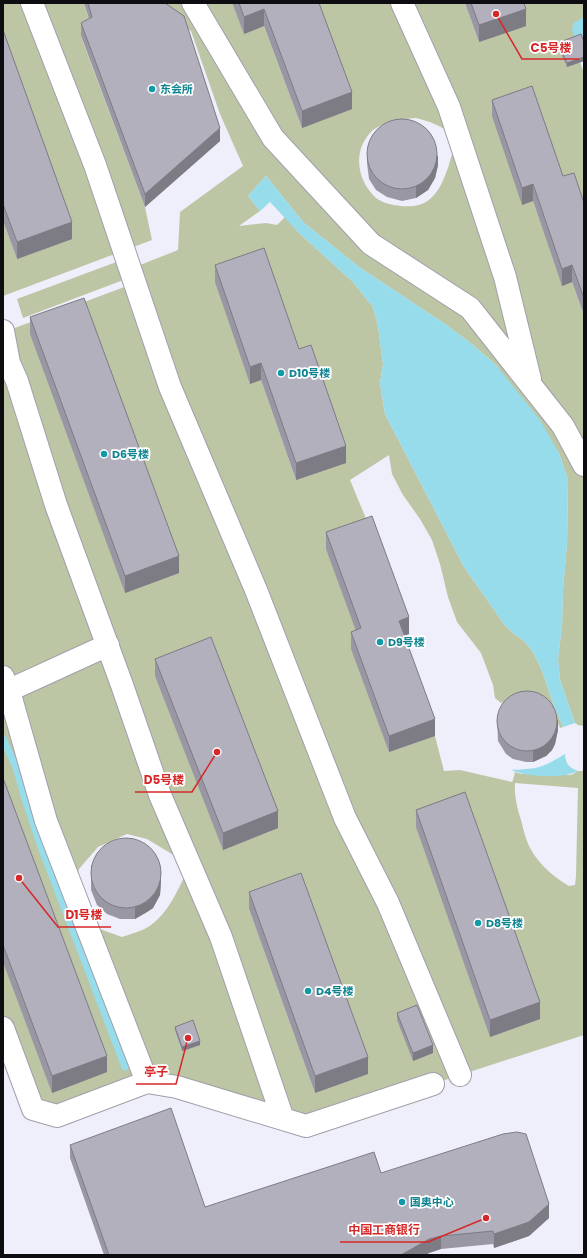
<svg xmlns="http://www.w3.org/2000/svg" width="587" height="1258" viewBox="0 0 587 1258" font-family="Poppins,'Noto Sans SC',sans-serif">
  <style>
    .green { fill: #bcc6a5; fill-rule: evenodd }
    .water { fill: #96dceb }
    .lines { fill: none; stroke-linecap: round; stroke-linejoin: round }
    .stream { stroke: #96dceb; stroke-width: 7 }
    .minor-casing { stroke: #a09fab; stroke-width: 24 }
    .minor { stroke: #fff; stroke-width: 22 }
    .wall { fill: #9997a3 }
    .shaded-wall { fill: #7d7b84 }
    .building { fill: #b2b0bd; stroke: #7d7b84 }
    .culture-dot { fill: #0f9aa8; stroke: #fff; stroke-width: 1.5 }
    .labels { text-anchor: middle; stroke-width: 3.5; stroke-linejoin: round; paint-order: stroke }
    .culture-label { font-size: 11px; font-weight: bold; fill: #0d838f; stroke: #fff; text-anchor: start }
    .leader { fill: none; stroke: #d62828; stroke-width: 1.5 }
    .callout-dot { fill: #d62828; stroke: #fff; stroke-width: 1.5 }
    .callout-label { font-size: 12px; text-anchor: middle; font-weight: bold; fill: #d62828; stroke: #fff; stroke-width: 3.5; stroke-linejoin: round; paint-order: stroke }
  </style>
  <rect width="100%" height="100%" fill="#efeefb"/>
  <path class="green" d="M 3,3 L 84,3 L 92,30 L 81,37 L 145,207 L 152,240 L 3,296 L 3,221 L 17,259 L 3,47 Z
    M 157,3 L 232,3 L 244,33 L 264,26 L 302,128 L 291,3 L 465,3 L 479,42 L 518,3 L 584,3 L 584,17 L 582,18 L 567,67 L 580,62 L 584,73 L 584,220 L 563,193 L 532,103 L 522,205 L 533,201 L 562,285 L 572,282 L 584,315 L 584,726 L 578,725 L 575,723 L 560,680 L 558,659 L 562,626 L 563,589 L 567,544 L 568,480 L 559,453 L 496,365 L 473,345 L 445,324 L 359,267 L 303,222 L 266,176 L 248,196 L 260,211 L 239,226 L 266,223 L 277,225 L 285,217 L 299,233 L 353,282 L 373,307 L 378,326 L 383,364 L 380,383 L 385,414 L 464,567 L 504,624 L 513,633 L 524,641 L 533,652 L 541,668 L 554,706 L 563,727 L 560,728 L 554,714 L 517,697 L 501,703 L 495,698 L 493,685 L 481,653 L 457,622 L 448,597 L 440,564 L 432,540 L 420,519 L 403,495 L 392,474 L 389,455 L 350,480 L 372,533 L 361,645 L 389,752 L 435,736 L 444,771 L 460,770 L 512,782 L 513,780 L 515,772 L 521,774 L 571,775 L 578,771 L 584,771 L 584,1035 L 460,1075 L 306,1126 L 177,1087 L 79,1108 L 33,1109 L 3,1028 L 4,332 L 135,283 L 130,269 L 178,250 L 180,212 L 243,166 L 220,114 L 191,31 ZM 416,118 C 439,124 445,128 462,144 C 459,147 456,150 453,153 C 451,156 450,161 449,165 C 445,176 440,191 430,199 C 422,206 411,207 401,206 C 392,205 380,203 373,195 C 356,177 353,148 373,130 C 385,121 402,119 416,118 ZM 311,362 L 296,480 L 261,380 L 250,383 ZM 515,783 L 578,788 L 576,876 L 575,885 L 569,886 C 552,876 534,860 527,841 C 524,834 523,827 521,820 C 517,808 514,795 515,783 ZM 127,834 L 147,839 L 190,865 C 179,887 169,914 148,927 C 140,932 130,934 122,937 L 86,924 L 73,890 L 79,869 L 98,847 ZM 249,909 L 368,1074 L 315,1093 ZM 175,1031 L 200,1044 L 182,1051 Z
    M 119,261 L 126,279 L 23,318 L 17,299 Z"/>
  <path class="water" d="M 584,17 L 584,46 L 575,40 L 572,29 L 574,23 Z
    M 266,176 L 303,222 L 359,267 L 445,324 L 473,345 L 496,365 L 540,420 L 559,453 L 568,480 L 567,544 L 563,589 L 562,626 L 558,659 L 560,680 L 575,723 L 563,727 L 554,706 L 541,668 L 533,652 L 524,641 L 513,633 L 504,624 L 464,567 L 385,414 L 380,383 L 383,364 L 378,326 L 373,307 L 353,282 L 299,233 L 270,202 L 260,211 L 248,196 Z
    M 565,754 C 565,763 569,768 578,771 C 564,779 526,777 511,770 C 538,769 542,768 565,754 Z"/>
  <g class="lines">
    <path class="stream" d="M 3,739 L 16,767 L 26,802 L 40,844 L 125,1067"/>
    <g class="minor-casing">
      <path id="minor" d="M 32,3 L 95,165 L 170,387 L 256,590 L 345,818 L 388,903 L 460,1075
        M 193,3 L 273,138 L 371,244 L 470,308 L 563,426 L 584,465
        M 402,3 L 449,107 L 505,277 L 530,379
        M 3,331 L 9,363 L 17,381 L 56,505 L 122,685 L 160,795 L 221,937 L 283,1119
        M 3,677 L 9,691 L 46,821 L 147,1082
        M 3,693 L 108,645
        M 3,1028 L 33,1109 L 57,1116 L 147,1082 L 177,1087 L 306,1126 L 433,1084"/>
    </g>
    <use href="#minor" class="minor"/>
  </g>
  <path class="wall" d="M 84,3 L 165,3 L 220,141 L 145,207 L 81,36 L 81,23 L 89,19 Z
    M 232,3 L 319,3 L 352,109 L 302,128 L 264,26 L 244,34 Z
    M 465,3 L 524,3 L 526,26 L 479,42 Z
    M 3,30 L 72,239 L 17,259 L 3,221 Z
    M 584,42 L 584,61 L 567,67 L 558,47 L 558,43 Z
    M 492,100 L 563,176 L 584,203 L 584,315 L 572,282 L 562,286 L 533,201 L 522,205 L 492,116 Z
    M 367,152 L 438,165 L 435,178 L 428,190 L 416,198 L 402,201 L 387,197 L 376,190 L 369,179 L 367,163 Z
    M 215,265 L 299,349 L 346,463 L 296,480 L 261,380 L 250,384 L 215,282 Z
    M 30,317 L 179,573 L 125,593 L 30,334 Z
    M 326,532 L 409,634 L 404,636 L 435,736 L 389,752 L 351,649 L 351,632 L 356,631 L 326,549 Z
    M 155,659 L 278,828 L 223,850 L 155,676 Z
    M 497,716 L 558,730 L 555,744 L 552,750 L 546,756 L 533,762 L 526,762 L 513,759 L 506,754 L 498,741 Z
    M 3,778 L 107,1072 L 52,1093 L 3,962 Z
    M 416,810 L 540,1019 L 490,1037 L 416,827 Z
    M 91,865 L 161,881 L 160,895 L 153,908 L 147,912 L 135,919 L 120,919 L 107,914 L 97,905 L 91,890 Z
    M 249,892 L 368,1074 L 315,1093 L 249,909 Z
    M 397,1013 L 433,1053 L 413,1061 L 397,1020 Z
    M 175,1027 L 200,1045 L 182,1051 L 175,1031 Z
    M 70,1145 L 205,1207 L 381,1173 L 549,1218 L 529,1236 L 494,1248 L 493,1244 L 441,1249 L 429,1253 L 425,1255 L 104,1255 L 70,1158 Z"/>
  <path class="shaded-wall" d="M 264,9 L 264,26 L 244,34 L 244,17 Z
    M 526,9 L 526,26 L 479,42 L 479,25 Z
    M 584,57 L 584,61 L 567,67 L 567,63 Z
    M 352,92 L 352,109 L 302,128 L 302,111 Z
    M 220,128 L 220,141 L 145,207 L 145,194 Z
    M 438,155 L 438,165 L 435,178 L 428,190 L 416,198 L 416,187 Z
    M 533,184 L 533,201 L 522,205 L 522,188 Z
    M 72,222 L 72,239 L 17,259 L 17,242 Z
    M 572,265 L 572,282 L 562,286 L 562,269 Z
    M 261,363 L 261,380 L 250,384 L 250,367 Z
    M 346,446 L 346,463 L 296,480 L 296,463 Z
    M 179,556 L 179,573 L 125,593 L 125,576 Z
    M 409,617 L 409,634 L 399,638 L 399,621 Z
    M 435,719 L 435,736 L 389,752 L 389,736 Z
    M 558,719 L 558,730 L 555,744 L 552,750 L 546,756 L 533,762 L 533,751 Z
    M 278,811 L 278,828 L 223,850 L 223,833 Z
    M 161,870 L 161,881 L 160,895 L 153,908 L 147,912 L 135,919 L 135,908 Z
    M 540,1002 L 540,1019 L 490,1037 L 490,1020 Z
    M 200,1041 L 200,1045 L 182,1051 L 182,1047 Z
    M 433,1045 L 433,1053 L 413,1061 L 413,1053 Z
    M 107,1056 L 107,1072 L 52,1093 L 52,1076 Z
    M 368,1057 L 368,1074 L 315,1093 L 315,1076 Z
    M 549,1204 L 549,1218 L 529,1236 L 494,1248 L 494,1234 Z
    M 441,1236 L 441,1249 L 429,1253 L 425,1255 L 401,1255 L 429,1239 Z"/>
  <path class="building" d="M 88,3 L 165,3 L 184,16 L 220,128 L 145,194 L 81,23 L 92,17 Z
    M 239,3 L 319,3 L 352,92 L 302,111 L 264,9 L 244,17 Z
    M 471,3 L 524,3 L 526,9 L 479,25 Z
    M 3,30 L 72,222 L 17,242 L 3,204 Z
    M 581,34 L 584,42 L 584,57 L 567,63 L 558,43 Z
    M 532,86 L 563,176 L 574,173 L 584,203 L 584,298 L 572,265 L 562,269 L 533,184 L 522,188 L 492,100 Z
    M367 154a35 35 0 1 1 70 0a35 35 0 1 1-70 0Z
    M 264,248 L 299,349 L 311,345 L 346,446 L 296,463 L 261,363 L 250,367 L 215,265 Z
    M 84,298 L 179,556 L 125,576 L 30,317 Z
    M 372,516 L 409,617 L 399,621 L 435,719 L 389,736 L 351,632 L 361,628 L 326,532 Z
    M 211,637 L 278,811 L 223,833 L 155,659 Z
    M497 721a30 30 0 1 1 60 0a30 30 0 1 1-60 0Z
    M 3,778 L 107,1056 L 52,1076 L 3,945 Z
    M 465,792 L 540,1002 L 490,1020 L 416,810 Z
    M91 873a35 35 0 1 1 70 0a35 35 0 1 1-70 0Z
    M 301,873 L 368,1057 L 315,1076 L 249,892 Z
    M 417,1005 L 433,1045 L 413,1053 L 397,1013 Z
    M 193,1020 L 200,1041 L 182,1047 L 175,1027 Z
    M 171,1108 L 205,1207 L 374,1152 L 381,1173 L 503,1134 L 517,1132 L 526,1134 L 549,1204 L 529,1222 L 494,1234 L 493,1231 L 441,1236 L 429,1239 L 401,1255 L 109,1255 L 70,1145 Z"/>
  <g class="culture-dot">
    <circle cx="152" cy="89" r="4"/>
    <circle cx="281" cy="373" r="4"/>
    <circle cx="104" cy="454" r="4"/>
    <circle cx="380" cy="642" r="4"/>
    <circle cx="478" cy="923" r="4"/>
    <circle cx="308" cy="991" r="4"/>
    <circle cx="402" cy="1202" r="4"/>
  </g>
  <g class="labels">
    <g class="culture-label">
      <text x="160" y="93">东会所</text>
      <text x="289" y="377">D10号楼</text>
      <text x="112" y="458">D6号楼</text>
      <text x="388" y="646">D9号楼</text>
      <text x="486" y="927">D8号楼</text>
      <text x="316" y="995">D4号楼</text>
      <text x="410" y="1206">国奥中心</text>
    </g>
  </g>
  <path class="leader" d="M496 14L522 59H579M217 752L192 792H135M19 878L58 927H111M188 1038L176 1084H136M486 1218L428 1242H340"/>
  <g class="callout-dot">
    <circle cx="496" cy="14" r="4"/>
    <circle cx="217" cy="752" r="4"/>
    <circle cx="19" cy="878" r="4"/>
    <circle cx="188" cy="1038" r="4"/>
    <circle cx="486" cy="1218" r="4"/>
  </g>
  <g class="callout-label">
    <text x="551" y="52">C5号楼</text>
    <text x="164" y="784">D5号楼</text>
    <text x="84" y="919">D1号楼</text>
    <text x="156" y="1076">亭子</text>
    <text x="384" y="1234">中国工商银行</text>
  </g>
  <rect width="587" height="1258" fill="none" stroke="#0d0d11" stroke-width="8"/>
</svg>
